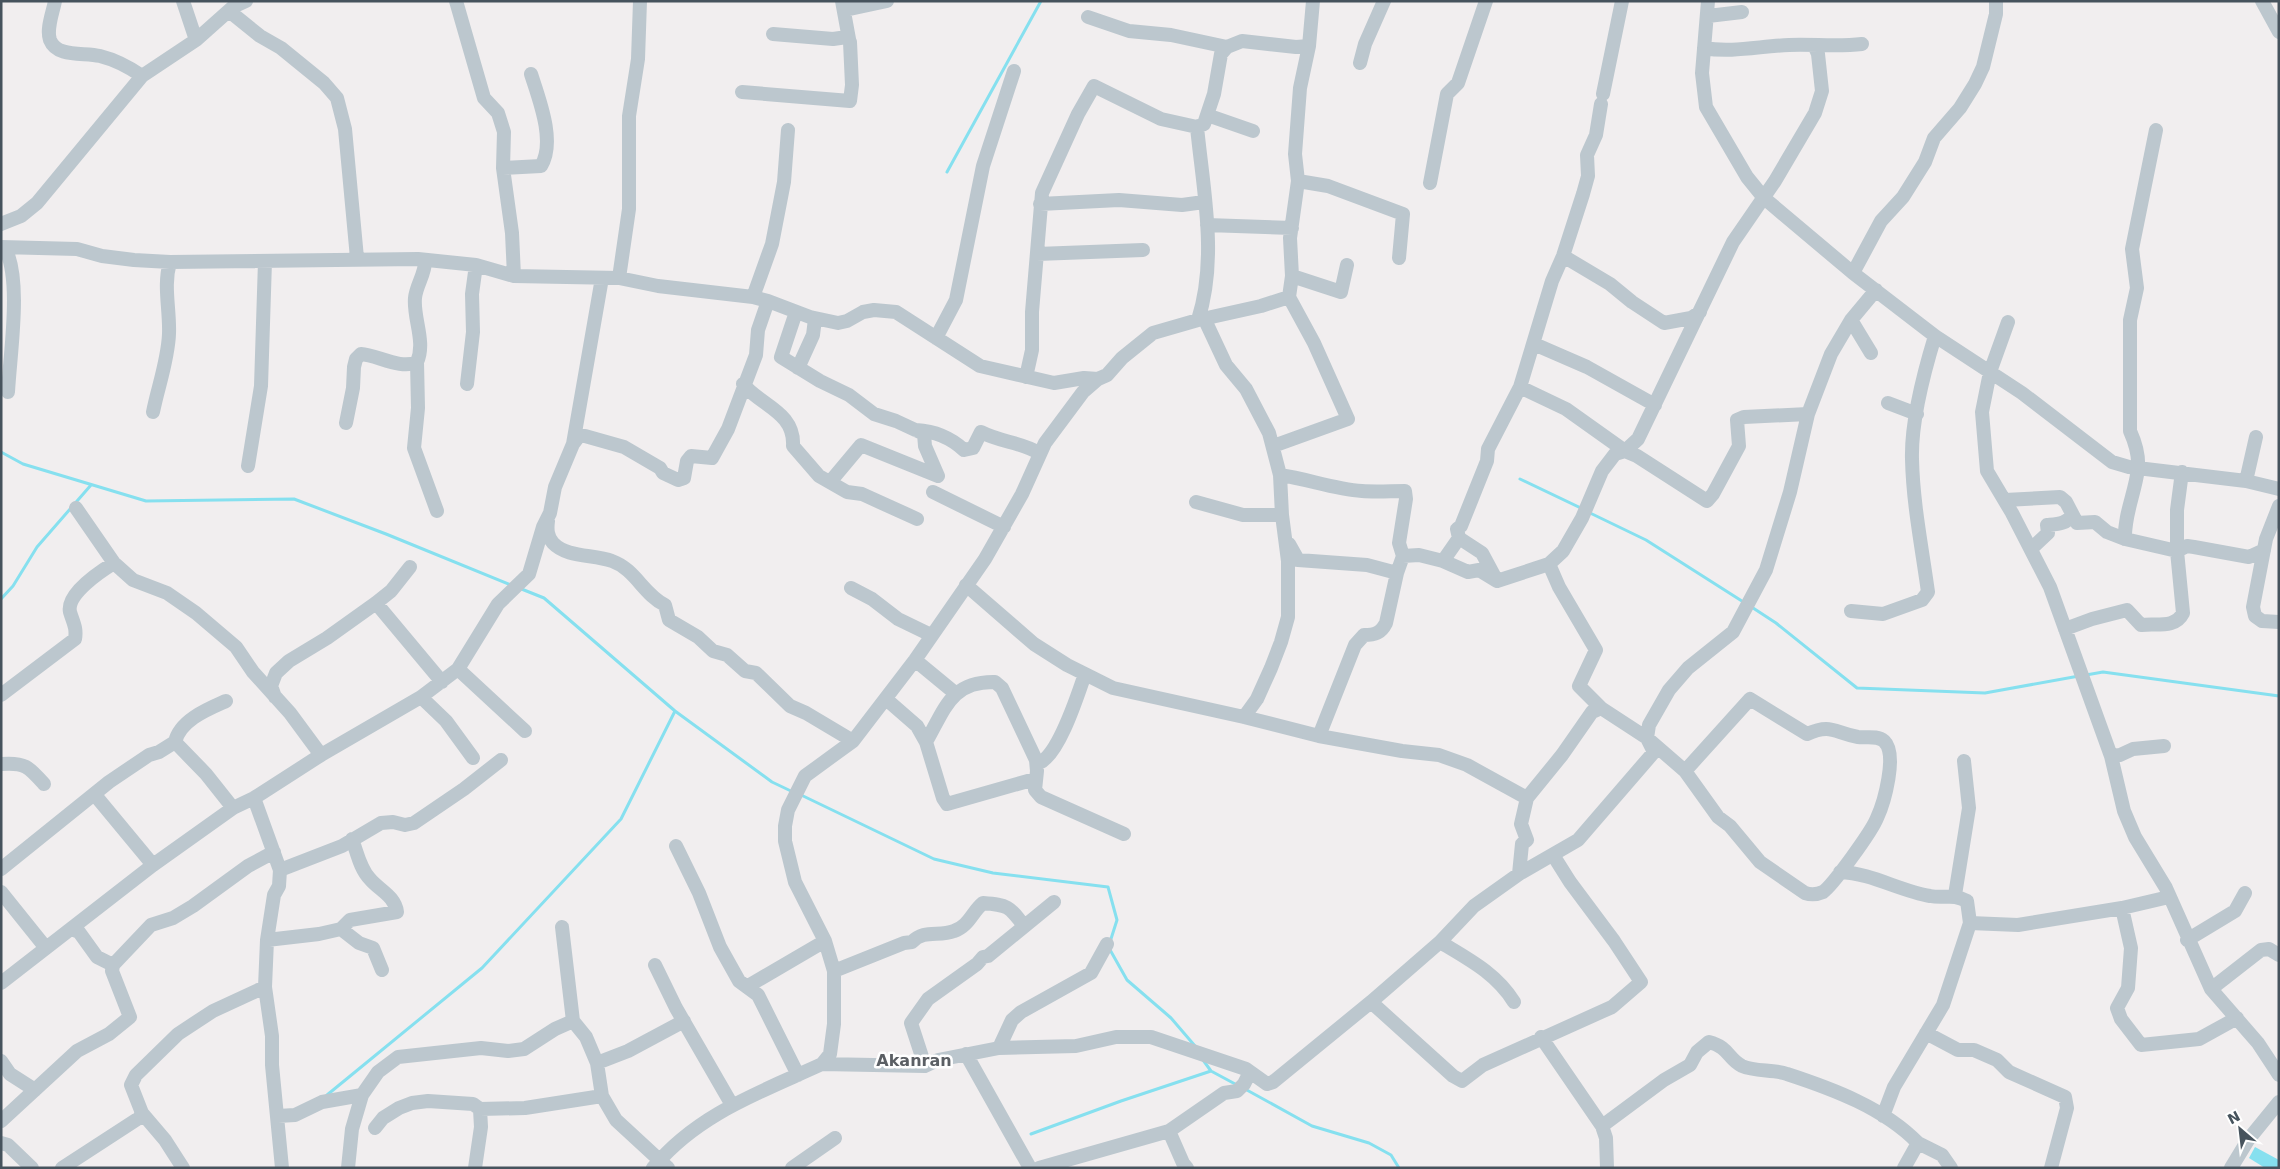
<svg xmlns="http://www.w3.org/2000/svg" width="2280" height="1169" viewBox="0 0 2280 1169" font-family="'DejaVu Sans',sans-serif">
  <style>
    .water { fill: #86e0ef }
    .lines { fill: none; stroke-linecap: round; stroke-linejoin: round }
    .stream { stroke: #86e0ef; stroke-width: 3 }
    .minor { stroke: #bcc7ce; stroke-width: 14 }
    .labels { text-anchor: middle; stroke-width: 5; stroke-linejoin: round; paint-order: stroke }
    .quarter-label { font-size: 16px; font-weight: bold; fill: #5b5f64; stroke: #fff }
  </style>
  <rect width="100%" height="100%" fill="#f1eeef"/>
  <path class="water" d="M 2255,1147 L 2279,1160 L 2279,1168 L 2265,1168 L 2249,1158 Z"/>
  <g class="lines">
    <path class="stream" d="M 947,172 L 1041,1
      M 1,452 L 23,464 L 146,501 L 294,499 L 386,534 L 511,585
      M 1520,479 L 1583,509
      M 1588,512 L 1646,540 L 1745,603
      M 519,588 L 544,598 L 675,711 L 772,782 L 793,792
      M 1,599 L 13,586 L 37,547 L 91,485
      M 1750,606 L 1776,623 L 1857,688 L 1985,693 L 2079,676
      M 2086,675 L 2103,672 L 2279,696
      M 799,794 L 934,859 L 993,873 L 1108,887 L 1117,920 L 1110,942
      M 1109,948 L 1127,980 L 1171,1018 L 1195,1046
      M 1203,1060 L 1211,1071 L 1237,1085
      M 1245,1089 L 1312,1126 L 1369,1143 L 1391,1155 L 1399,1168
      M 327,1095 L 482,968 L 621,819 L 675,711
      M 1031,1134 L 1121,1101 L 1211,1071"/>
    <path class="minor" d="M 55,1 C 53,12 46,29 50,40 C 57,58 84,52 100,56 C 116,60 129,67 142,76
      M 183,1 L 196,40
      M 456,1 L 484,98 L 498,113 L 504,132 L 503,168 L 512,233 L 514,276
      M 842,1 L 849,39
      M 1708,1 L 1702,73 L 1706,107 L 1747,177 L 1764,198 L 1853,273 L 1935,336 L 2022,393 L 2112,462 L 2129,467 L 2246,481 L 2279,489
      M 2262,1 L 2279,32
      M 845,10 L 887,1
      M 229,11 L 260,36 L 281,48 L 324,83 L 337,98 L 345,129 L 357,258
      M 1708,16 L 1742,12
      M 1088,17 L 1129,31 L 1171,35 L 1227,47
      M 1704,48 C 1732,53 1760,46 1789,45 C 1814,44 1838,47 1862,44
      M 1360,63 L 1365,44 L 1384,1
      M 742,92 L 850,101 L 852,85 L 850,42 L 847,37 L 833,39 L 773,34
      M 1603,94 L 1622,1
      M 1207,115 L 1253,131
      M 503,168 L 541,166 C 556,142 539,99 531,74
      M 1298,181 L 1328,186 L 1403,214 L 1399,258
      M 1430,183 L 1447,94 L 1458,83 L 1486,1
      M 1040,204 L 1119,200 L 1182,205 L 1204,202
      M 1,224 L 21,216 L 37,203 L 142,76 L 196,40 L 233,7 L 246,1
      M 1207,225 L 1292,228
      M 1,247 L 77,249 L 102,256 L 134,260 L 170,262 L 418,259 L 476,265 L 514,276 L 619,278 L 658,286 L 753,297 L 768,301 L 810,317 L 838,323 L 847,321 L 863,312 L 874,310 L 896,312 L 980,366 L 1054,383 L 1084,378 L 1098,379
      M 5,248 C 22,280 10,353 8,392
      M 1037,254 L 1143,250
      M 1563,256 L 1610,284 L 1632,302 L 1664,323 L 1691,318 L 1700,312
      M 1853,273 L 1881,221 L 1903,197 L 1925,162 L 1934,138 L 1960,108 L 1975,84 L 1983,67 L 1996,14 L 1996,1
      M 1292,276 L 1341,292 L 1347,265
      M 619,278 L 629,209 L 629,116 L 638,59 L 640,1
      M 753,297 L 772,244 L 784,182 L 788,130
      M 796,312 L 781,357 L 820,381 L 849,395 L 874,414 L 896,421 L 924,434 L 925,446 L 938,476
      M 1204,318 L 1226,365 L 1246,389 L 1269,433 L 1280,475 L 1282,515 L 1288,561 L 1288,617 L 1281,642 L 1271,668 L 1257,699 L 1244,717
      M 1198,320 C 1218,258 1203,189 1197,127 L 1204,124 L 1214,94 L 1221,54 L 1227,47 L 1242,41 L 1296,47 L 1309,46
      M 1851,320 L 1871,353
      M 2008,322 L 1990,372 L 1982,412 L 1987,471 L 2012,513 L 2050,587 L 2111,756 L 2124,811 L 2135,837 L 2166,888 L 2211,989 L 2258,1043 L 2279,1075
      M 936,338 L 956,300 L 983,166 L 1014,71
      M 1534,344 L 1587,367 L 1655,405
      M 417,362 L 418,408 L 414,448 L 437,511
      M 798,368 L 813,335 L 815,319
      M 1026,377 L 1032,350 L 1032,312 L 1042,193 L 1078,114 L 1094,86 L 1161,119 L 1197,127
      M 467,384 L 473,332 L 472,294 L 476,265
      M 743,384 C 761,406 795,412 793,446 L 819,476 L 847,492 L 862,494 L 917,519
      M 1520,387 L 1566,409 L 1625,451 L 1637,456 L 1707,501 L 1713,494 L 1739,446 L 1737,420 L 1744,417 L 1808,414
      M 1888,403 L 1917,414
      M 153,412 C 158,387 168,360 169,334 C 170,309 163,286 170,262
      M 346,423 L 353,388 L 354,367 L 356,359 L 361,354 C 377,355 401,370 417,362 C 426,342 413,318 415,298 C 416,285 426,273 425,260
      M 916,430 C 934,431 951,438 964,450 L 973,448 L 981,432 C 1000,442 1021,442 1039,453
      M 573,444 L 579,436 L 585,436 L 624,447 L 660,468 L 663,473 L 678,480 L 684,478 L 687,461 L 691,456 L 712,458 L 728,429 L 756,355 L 758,330 L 768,301
      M 1276,445 L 1348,419 L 1314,343 L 1289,297
      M 248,466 L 261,386 L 265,261
      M 1280,475 C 1308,479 1334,489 1362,491 C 1376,492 1391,491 1405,491 L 1406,499 L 1399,543 L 1403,556 L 1397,573 L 1386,623 C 1381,633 1375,635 1364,635 L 1355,645 L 1319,736
      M 2246,481 L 2256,437
      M 830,482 L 861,445 L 938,476
      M 933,492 L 1004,527
      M 2005,500 L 2060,497 L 2066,502 L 2077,523 L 2095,522 L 2107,532 L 2125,539 L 2177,551 L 2187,546 L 2194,547 L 2249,557 L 2264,550
      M 1196,502 L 1243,515 L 1282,515
      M 2279,506 L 2266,539 L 2253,607 L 2255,616 L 2262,621 L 2279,622
      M 76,508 L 114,563 L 133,580 L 167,593 L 196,613 L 236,647 L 253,672 L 290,713 L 321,755
      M 548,521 C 547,529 547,536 553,543 C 567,558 594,554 612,561 C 635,569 644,595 665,605 L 669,620 L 698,637 L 713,651 L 727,655 L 745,671 L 756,673 L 790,706 L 806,713 L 853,741
      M 1459,538 L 1482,553 L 1497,581
      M 2125,539 C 2124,515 2135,493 2138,469 C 2139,457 2135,442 2130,431 L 2130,320 L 2137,288 L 2132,249 L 2156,130
      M 1289,544 L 1298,560 L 1367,565 L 1397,573
      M 2031,549 L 2048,533 L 2047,525 C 2057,524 2067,524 2072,515
      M 1403,556 L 1419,555 L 1443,561 L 1468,572 L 1479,570 L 1497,581 L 1549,564 L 1563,551 L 1582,518 L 1602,471 L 1615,454 L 1625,451 L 1638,439 L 1733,242 L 1775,181 L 1815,113 L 1822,91 L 1818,54 L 1814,45
      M 1443,561 L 1459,538 L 1457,529 L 1461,526 L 1487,461 L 1488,449 L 1520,387 L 1552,281 L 1563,256 L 1583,194 L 1588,176 L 1587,155 L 1596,135 L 1601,104
      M 1549,564 L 1559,587 L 1596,650 L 1579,686 L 1601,708 L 1647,738 L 1685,771 L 1718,817 L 1730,826 L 1760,862 L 1805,893 C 1811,895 1816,895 1823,892 C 1833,885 1872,831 1877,818 C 1884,803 1898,754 1884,741 C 1877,735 1866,738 1858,737 C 1834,733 1832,723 1807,734 L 1750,699 L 1685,771
      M 966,585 L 1034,644 L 1067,665 L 1113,688 L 1244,717 L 1319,736 L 1402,751 L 1439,755 L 1467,765 L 1527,798
      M 851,588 L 872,599 L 898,619 L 931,635
      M 376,603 L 442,682
      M 1851,611 L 1883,614 L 1922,600 L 1928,592 C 1922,548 1913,504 1912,459 C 1911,422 1924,372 1935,336
      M 2065,629 L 2092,619 L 2127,610 L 2141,625 C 2156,623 2175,629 2183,613 L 2177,551 L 2177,510 L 2182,472
      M 915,660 L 955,693
      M 458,669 L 525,731
      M 1,695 L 75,639 C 77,628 73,622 70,612 C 66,594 101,571 114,563
      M 275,697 L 271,686 L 276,673 L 289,661 L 327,638 L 376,603 L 391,591 L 410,567
      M 421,697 L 446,721 L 473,758
      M 886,699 L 917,726 L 926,742 L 943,798 L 947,804 L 1035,779
      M 175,742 L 206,774 L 233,808
      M 926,742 C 945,709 951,681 995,682 L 1002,688 L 1036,760 L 1037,771 L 1035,790 L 1041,797 L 1124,834
      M 2111,756 L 2120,755 L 2133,749 L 2164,746
      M 1036,760 L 1039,763 C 1059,755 1078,694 1085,674
      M 1,764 C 25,762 29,767 44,784
      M 95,795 L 153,865
      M 254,798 L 280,870 L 279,886 L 274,895 L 267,940 L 265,987 L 272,1036 L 272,1065 L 282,1168
      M 676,846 L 699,893 L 720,947 L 739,981 L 758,995 L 798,1075
      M 1,869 L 109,782 L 149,755 L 159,752 L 175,742 C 180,720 208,709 226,701
      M 280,870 L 342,846 L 381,823 L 393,822 L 405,825 L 414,823 L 464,789 L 501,760
      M 1840,872 C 1871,873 1900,891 1930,896 C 1945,899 1952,893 1967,901 L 1970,923 L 1943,1005 L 1894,1087 L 1883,1116
      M 1519,874 L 1522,844 L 1527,840 L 1521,824 L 1527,798 L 1562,755 L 1592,712 L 1601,708
      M 1,892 L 46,948
      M 1955,895 L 1969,808 L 1964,761
      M 2122,908 L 2131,948 L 2128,988 L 2117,1008 L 2121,1019 L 2141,1045 L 2199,1039 L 2237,1018
      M 1970,923 L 2018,925 L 2122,908 L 2169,897
      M 562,927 L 573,1021 L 586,1037 L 597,1063 L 602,1096 L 616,1120 L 668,1168
      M 72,929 L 79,932 L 97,957 L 113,965
      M 341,929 L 359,943 L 373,948 L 382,970
      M 267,940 L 319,934 L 341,929 L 350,920 L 397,912 C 395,896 379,890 370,879 C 360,869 357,852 352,839
      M 2187,940 L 2235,911 L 2245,893
      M 1440,942 C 1468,959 1496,973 1514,1002
      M 655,965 L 676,1008 L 732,1105
      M 834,971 L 904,943 L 912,942 C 924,929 939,937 954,931 C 969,926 972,912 983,903 C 1008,905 1009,906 1024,926
      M 1,983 L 153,865 L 233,808 L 254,798 L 321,755 L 421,697 L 458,669 L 498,604 L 529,574 L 543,527 L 550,513 L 555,487 L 573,444 L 602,278
      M 748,986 L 825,941
      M 2211,989 L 2261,950 L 2269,949 L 2279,955
      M 1371,1002 L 1453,1076 L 1462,1081 L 1483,1065 L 1612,1007 L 1641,982 L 1614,941 L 1570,882 L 1553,855
      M 1926,1033 L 1958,1050 L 1974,1050 L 1997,1060 L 2009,1072 L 2065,1097 L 2067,1108 L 2051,1168
      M 1541,1037 L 1602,1126 L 1606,1138 L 1607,1168
      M 999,1048 L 1012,1020 L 1021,1012 L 1091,973 L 1107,944
      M 966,1054 L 1030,1168
      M 1,1061 L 10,1074 L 35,1090
      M 597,1063 L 628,1051 L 684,1021
      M 822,1064 L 925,1066 L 938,1060 L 999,1048 L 1076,1046 L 1116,1037 L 1151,1037 L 1246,1069 L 1267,1084 L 1273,1082 L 1371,1002 L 1440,942 L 1474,906 L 1519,874 L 1578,840 L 1654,752 L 1647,738 L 1649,725 L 1669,690 L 1688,668 L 1733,632 L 1766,570 L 1790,492 L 1808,414 L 1831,354 L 1851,320 L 1876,290
      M 925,1066 L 911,1023 L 928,999 L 977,964 L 983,957 L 988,956 L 1054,902
      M 142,1113 L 165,1140 L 183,1168
      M 278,1116 L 295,1115 L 322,1102 L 362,1095
      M 1,1121 L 77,1051 L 109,1034 L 130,1017 L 112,971 L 113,965 L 151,925 L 173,918 L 193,906 L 248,866 L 274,852
      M 1602,1126 L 1664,1080 L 1690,1065 L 1697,1052 L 1709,1042 C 1729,1047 1728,1059 1742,1066 C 1755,1072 1774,1069 1787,1074 C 1833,1089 1884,1108 1918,1143 L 1904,1168
      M 375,1128 L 383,1118 L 399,1108 L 412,1103 L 428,1101 L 473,1104 L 480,1109 L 525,1108 L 602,1096
      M 1169,1131 L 1183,1163 L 1187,1168
      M 1,1143 L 8,1145 L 32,1168
      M 1918,1143 L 1942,1155 L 1951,1168
      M 62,1168 L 139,1118 L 142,1113 L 131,1085 L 136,1075 L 178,1034 L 213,1011 L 265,987
      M 348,1168 L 352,1129 L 362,1095 L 378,1072 L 398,1057 L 481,1048 L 508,1051 L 524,1049 L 555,1029 L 573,1021
      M 475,1168 L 481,1127 L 480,1109
      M 653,1168 C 697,1114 761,1092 822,1064 L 830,1054 L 834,1024 L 834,971 L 825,941 L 795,882 L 785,841 L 785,826 L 788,810 L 805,776 L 853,741 L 915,660 L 985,559 L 1022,494 L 1045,443 L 1083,392 L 1098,379 L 1107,375 L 1122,358 L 1153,333 L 1198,320 L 1261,306 L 1289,297 L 1292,276 L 1290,238 L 1298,181 L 1295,154 L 1300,88 L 1309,46 L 1313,1
      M 792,1168 L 835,1138
      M 1039,1168 L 1169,1131 L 1224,1093 L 1237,1091 L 1244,1084 L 1250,1072
      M 2231,1168 L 2248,1140 L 2279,1102"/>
  </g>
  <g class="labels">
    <g class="quarter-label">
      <text x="914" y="1066">Akanran</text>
    </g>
  </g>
  <rect width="2280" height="1169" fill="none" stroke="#46535d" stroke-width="5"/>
  <g transform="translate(2240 1129) rotate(332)" stroke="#ffffff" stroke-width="4" paint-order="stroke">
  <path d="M0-4L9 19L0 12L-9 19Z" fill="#46535d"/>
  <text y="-8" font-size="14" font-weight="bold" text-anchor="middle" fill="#46535d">N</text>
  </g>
</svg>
